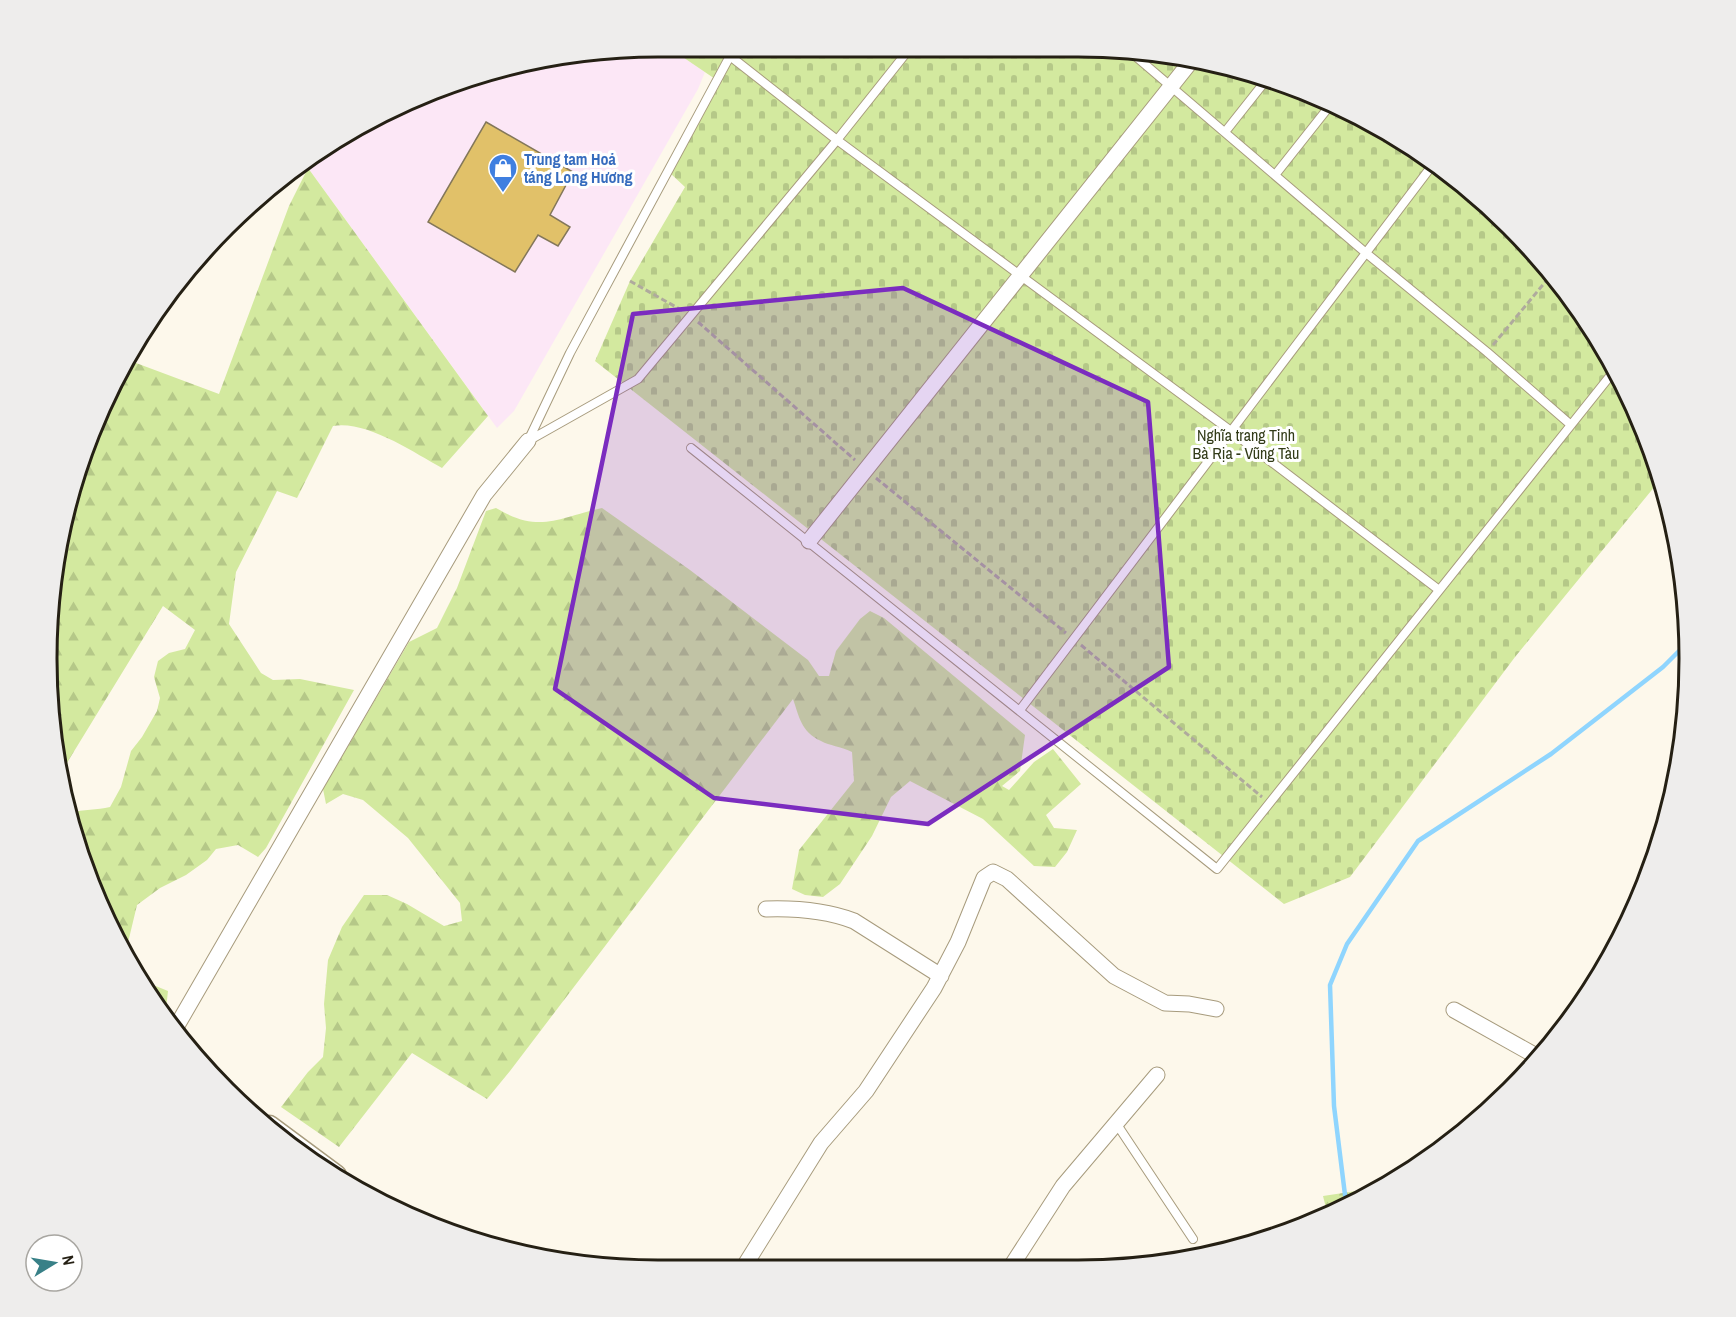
<svg xmlns="http://www.w3.org/2000/svg" width="1736" height="1317" viewBox="0 0 1736 1317" font-family="'Archivo Narrow',sans-serif">
  <style>
    .commercial { fill: #fce7f6 }
    .forest { fill: url(#forest-firs) }
    .cemetery { fill: url(#cemetery-stones) }
    .lines { fill: none; stroke-linecap: round; stroke-linejoin: round }
    .stream { stroke: #8fd5fe; stroke-width: 4.5 }
    .building { fill: #e1c169; stroke: #83775a; stroke-width: 1.5 }
    .lane-casing { stroke: #a79b7d; stroke-width: 10 }
    .street-casing { stroke: #a79b7d; stroke-width: 17 }
    .secondary-casing { stroke: #a79b7d; stroke-width: 25 }
    .path { stroke: #afaa9d; stroke-width: 3; stroke-dasharray: 6 3; stroke-linecap: butt }
    .lane { stroke: #fff; stroke-width: 8 }
    .street { stroke: #fff; stroke-width: 15 }
    .secondary { stroke: #fff; stroke-width: 22 }
    .marked { fill: #7b2cbf; fill-opacity: 0.2; stroke: #7b2cbf; stroke-width: 4.5; stroke-linejoin: round }
    .labels { text-anchor: middle; stroke-width: 6; stroke-linejoin: round; paint-order: stroke }
    .shop-label { font-size: 16px; font-weight: bold; fill: #366cbe; stroke: #fff; text-anchor: start }
    .park-label { font-size: 16px; fill: #323b18; stroke: #fff }
    .rim { fill: none; stroke: #252014; stroke-width: 3 }
  </style>
  <defs>
    <pattern id="forest-firs" width="22" height="20" patternUnits="userSpaceOnUse" patternTransform="scale(1.5)"><rect width="22" height="20" fill="#d3e99f"/><path d="M5 1l3.5 6h-7zM16 11l3.5 6h-7z" fill="#b5c888"/></pattern>
    <pattern id="cemetery-stones" width="16" height="16" patternUnits="userSpaceOnUse" patternTransform="scale(1.5)"><rect width="16" height="16" fill="#d3e99f"/><path d="M2 7V4a2 2 0 0 1 4 0v3zM10 15v-3a2 2 0 0 1 4 0v3z" fill="#b5c888"/></pattern>
  </defs>
  <rect width="100%" height="100%" fill="#fdf8eb"/>
  <path class="commercial" d="M 658,47 L 668,47 L 705,72 L 698,89 L 514,411 L 497,428 L 308,168 L 421,100 L 500,67 Z"/>
  <path class="forest" d="M 308,168 L 488,416 L 442,468 C 413,452 366,420 333,426 L 297,498 L 277,491 L 236,572 L 229,624 L 261,673 L 273,680 L 300,679 L 354,690 L 266,848 L 258,857 L 238,845 L 216,849 L 207,860 L 186,875 L 160,888 L 137,905 L 126,951 L 79,856 L 71,813 C 83,809 97,810 110,807 L 121,787 L 131,751 L 142,737 L 157,711 L 160,698 L 154,677 L 158,661 L 169,653 L 185,649 L 195,630 L 163,606 L 62,771 L 48,698 L 58,539 L 110,388 L 128,360 L 219,394 L 289,206 Z
    M 496,508 C 540,534 557,518 602,508 L 690,570 L 808,660 L 819,676 L 829,676 L 836,651 L 860,619 L 870,611 L 884,618 L 1025,735 L 1020,771 L 1002,786 L 1009,790 L 1034,762 L 1053,749 L 1081,784 L 1046,815 L 1054,828 L 1077,830 L 1067,852 L 1055,867 L 1034,866 L 983,819 L 910,781 L 891,797 L 872,836 L 840,884 L 823,897 L 805,895 L 792,889 L 799,850 L 854,781 L 852,752 C 840,746 830,746 821,741 C 801,732 799,716 793,699 L 510,1071 L 487,1099 L 412,1053 L 339,1147 L 281,1107 L 308,1072 L 323,1057 L 326,1028 L 324,1004 L 328,960 L 342,927 L 364,895 L 387,895 L 407,904 L 444,926 L 462,921 L 460,903 L 408,838 L 363,800 L 343,794 L 326,804 L 323,789 L 409,642 L 437,628 L 457,588 L 486,511 Z
    M 141,980 L 168,991 L 166,1009 L 161,1013 L 150,999 Z
    M 1356,1191 L 1357,1197 L 1327,1212 L 1323,1196 Z"/>
  <path class="cemetery" d="M 668,47 L 1117,48 L 1236,67 L 1348,110 L 1450,173 L 1510,226 L 1586,318 L 1643,424 L 1660,480 L 1515,657 L 1350,877 L 1284,904 L 595,361 L 630,281 L 685,187 L 670,173 L 721,83 Z
    M 421,100 L 308,168 L 311,158 L 352,129 Z"/>
  <g class="lines">
    <path class="stream" d="M 1346,1203 L 1334,1106 L 1330,985 L 1347,944 L 1418,841 L 1551,754 L 1663,667 L 1688,642"/>
  </g>
  <path class="building" d="M 486,122 L 573,172 L 550,215 L 570,227 L 558,246 L 538,235 L 515,272 L 428,222 Z"/>
  <g class="lines">
    <g class="lane-casing">
      <path id="lane" d="M 710,47 L 730,56 L 837,140 L 1231,431 L 1439,590
        M 1127,49 L 1366,253 L 1487,352 L 1571,425
        M 1225,132 L 1267,79
        M 1275,175 L 1332,103
        M 529,439 L 570,353 L 730,56
        M 528,441 L 638,379 L 837,140 L 911,47
        M 691,448 L 1217,869 L 1614,371
        M 1020,710 L 1434,163
        M 1116,1123 L 1193,1239"/>
    </g>
    <g class="street-casing">
      <path id="street" d="M 809,541 L 1192,60
        M 766,909 C 796,908 825,910 854,921 L 941,976
        M 1454,1010 L 1538,1057
        M 175,1029 L 484,495 L 528,441
        M 745,1265 L 821,1143 L 866,1091 L 934,988 L 958,942 L 984,878 L 993,872 L 1007,879 L 1114,976 L 1165,1003 L 1189,1004 L 1216,1009
        M 1012,1265 L 1063,1186 L 1157,1075"/>
    </g>
    <g class="secondary-casing">
      <path id="secondary" d="M 269,1127 L 335,1176"/>
    </g>
    <path class="path" d="M 630,281 L 683,311
      M 698,322 L 855,460
      M 1493,345 L 1551,275
      M 876,478 L 1066,633
      M 1081,645 L 1262,797"/>
    <use href="#lane" class="lane"/>
    <use href="#street" class="street"/>
    <use href="#secondary" class="secondary"/>
  </g>
  <path class="marked" d="M 903,288 L 1148,402 L 1169,667 L 928,824 L 714,798 L 555,689 L 633,314 Z"/>
  <defs>
    <g id="shop-pin" transform="scale(1.5)"><path d="M0 17L-7.5 6A9.5 9.5 0 1 1 7.5 6Z" fill="#3f7fe0" stroke="#fff"/><path d="M-5-2.5h2.3a2.7 3.5 0 0 1 5.4 0H5L5.5 6h-11ZM-1.5-2.5h3a1.5 2.3 0 0 0-3 0Z" fill="#fff"/></g>
  </defs>
  <g fill-rule="evenodd">
    <use href="#shop-pin" x="503" y="168"/>
  </g>
  <g class="labels">
    <g class="shop-label">
      <text x="524" y="165">Trung tam Hoả<tspan x="524" dy="18">táng Long Hương</tspan></text>
    </g>
    <g class="park-label">
      <text x="1246" y="441">Nghĩa trang Tỉnh<tspan x="1246" dy="18">Bà Rịa - Vũng Tàu</tspan></text>
    </g>
  </g>
  <path d="M0 0H1736V1317H0ZM658 57H1078A601 601 0 0 1 1679 658V659A601 601 0 0 1 1078 1260H658A601 601 0 0 1 57 659V658A601 601 0 0 1 658 57Z" fill="#eeedec" fill-rule="evenodd"/>
  <path class="rim" d="M658 57H1078A601 601 0 0 1 1679 658V659A601 601 0 0 1 1078 1260H658A601 601 0 0 1 57 659V658A601 601 0 0 1 658 57Z"/>
  <g transform="translate(54 1263) rotate(79)"><circle r="28" fill="#ffffff" stroke="#a8a6a1" stroke-width="1.5"/>
  <path d="M0-4.5L10 22L0 15L-10 22Z" fill="#388087"/>
  <text y="-9" font-size="16" font-weight="bold" text-anchor="middle" fill="#252014">N</text>
  </g>
</svg>
